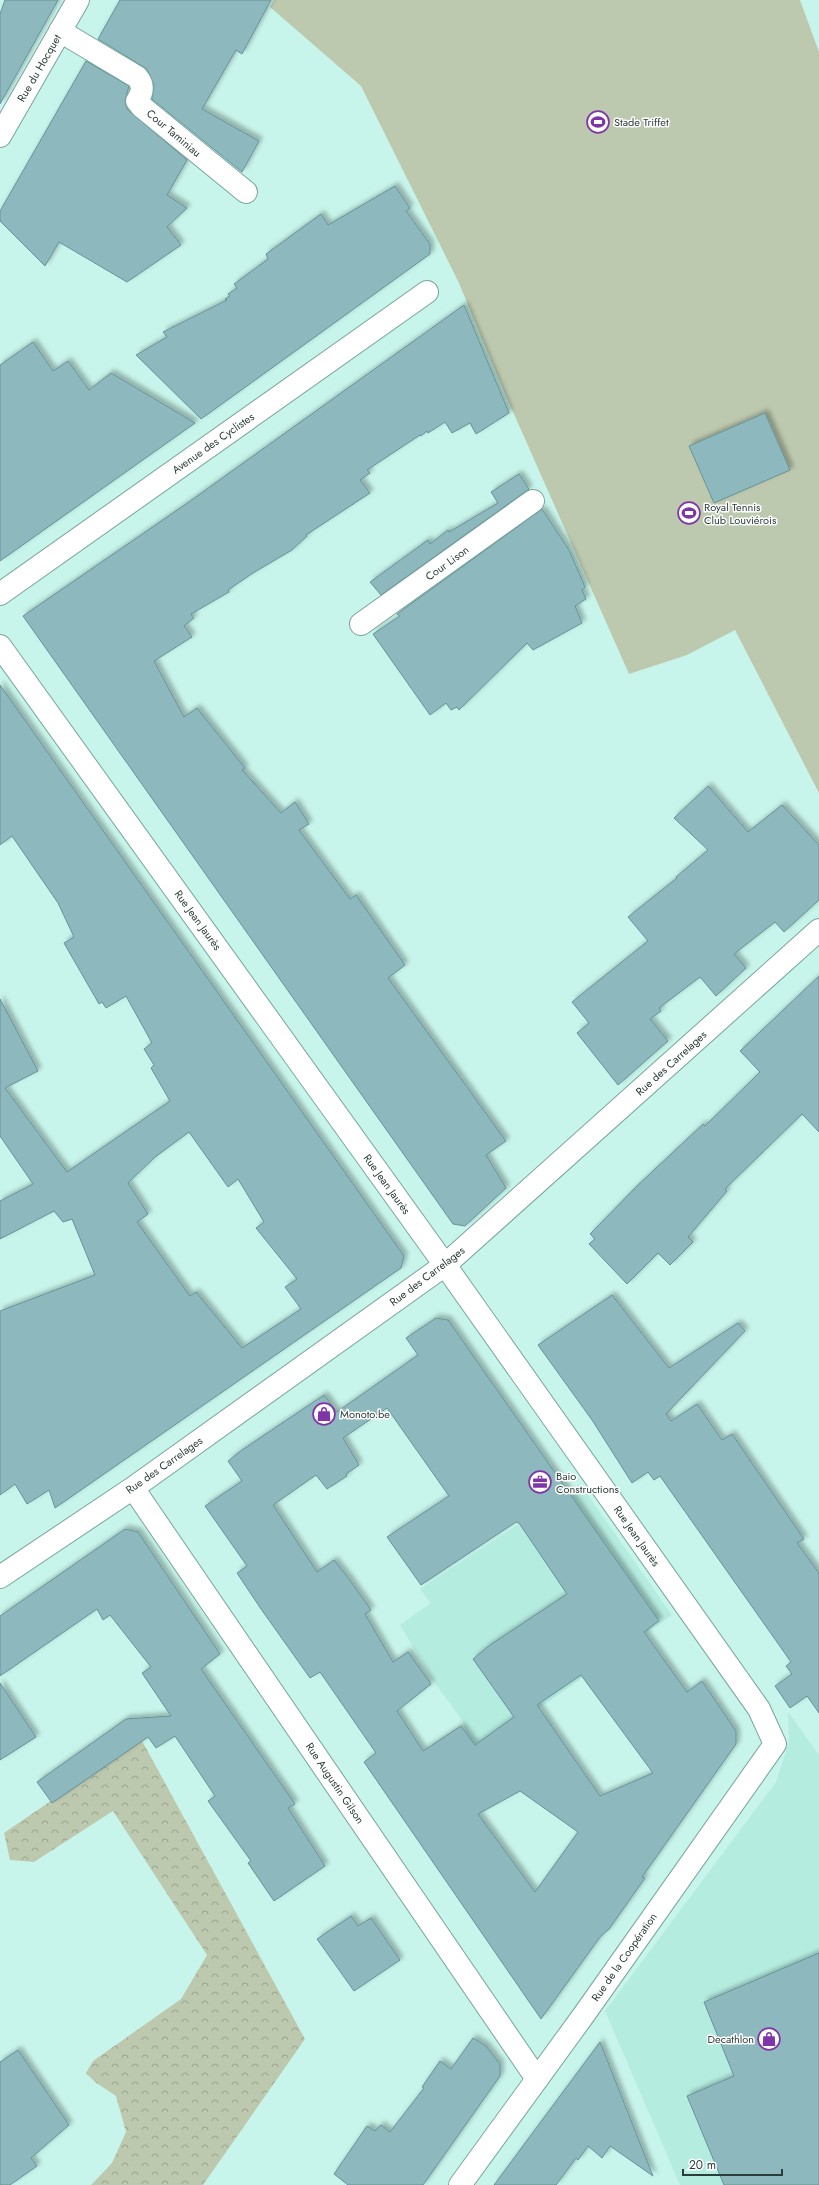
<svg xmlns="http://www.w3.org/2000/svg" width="819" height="2185" viewBox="0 0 819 2185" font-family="Jost,sans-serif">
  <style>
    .built { fill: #b5ece0 }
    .forest { fill: url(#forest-crowns) }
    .pitch { fill: #bdc9ae }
    .building { fill: #8db9be; stroke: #669298; fill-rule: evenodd; filter: url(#shadow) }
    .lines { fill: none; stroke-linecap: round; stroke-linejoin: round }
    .street-casing { stroke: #79a49a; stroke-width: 24 }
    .secondary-casing { stroke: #79a49a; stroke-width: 24 }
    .street { stroke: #fff; stroke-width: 22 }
    .secondary { stroke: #fff; stroke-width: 22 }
    .labels { text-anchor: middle; stroke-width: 3; stroke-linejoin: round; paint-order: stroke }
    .street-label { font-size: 11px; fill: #2b3d39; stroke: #fff }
    .poi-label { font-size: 11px; fill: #2b3d39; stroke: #fff; text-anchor: start }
  </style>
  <defs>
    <pattern id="forest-crowns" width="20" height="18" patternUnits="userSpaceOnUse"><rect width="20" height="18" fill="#bdc9ae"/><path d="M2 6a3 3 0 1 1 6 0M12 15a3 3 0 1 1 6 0" fill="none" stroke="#9aa48f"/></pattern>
    <filter id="shadow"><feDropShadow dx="3.5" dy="-3.5" stdDeviation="2" flood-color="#0004"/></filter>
  </defs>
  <rect width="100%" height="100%" fill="#c8f5eb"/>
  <path class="built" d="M 580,1484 L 672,1615 L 525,1718 L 472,1751 L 462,1720 L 432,1679 L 400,1625 L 431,1603 L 420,1589 Z
    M 788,1712 L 819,1755 L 819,2185 L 680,2185 L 605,2011 L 776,1782 L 789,1742 Z"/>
  <path class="forest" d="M 141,1739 L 305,2039 L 203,2185 L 91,2185 L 112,2163 L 126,2132 L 116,2096 L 95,2082 L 86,2073 L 93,2061 L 181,1999 L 207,1955 L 113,1811 L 34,1862 L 10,1860 L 4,1833 Z"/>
  <path class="pitch" d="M 274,0 L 800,0 L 819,52 L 819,793 L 735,630 L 687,655 L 629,674 L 506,396 L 458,281 L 361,86 L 270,7 Z"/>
  <path class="building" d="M 5,0 L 58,0 L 0,104 L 0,14 Z
    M 120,0 L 271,0 L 242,54 L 236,50 L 202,109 L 259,141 L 242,172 L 152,99 L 154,85 L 147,69 L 98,39 Z
    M 86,61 L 129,86 L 125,101 L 127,109 L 187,160 L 167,195 L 187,208 L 167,227 L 181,245 L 127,282 L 59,242 L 45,266 L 0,221 L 0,211 Z
    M 395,186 L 410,208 L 406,211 L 430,244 L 430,254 L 201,419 L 136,355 L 167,337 L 163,332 L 227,300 L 225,299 L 230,296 L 228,294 L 237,288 L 234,284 L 268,259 L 266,254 L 321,214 L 328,225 Z
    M 464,305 L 509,413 L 476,434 L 470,423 L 452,433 L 445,422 L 428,433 L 427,431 L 421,436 L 420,435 L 367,470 L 370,473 L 360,480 L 370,493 L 306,535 L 307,536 L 292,550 L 253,573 L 228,590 L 229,592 L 191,614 L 194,618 L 184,626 L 192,637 L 154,661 L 184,717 L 197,708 L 245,768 L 242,770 L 281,813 L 295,802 L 309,824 L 299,830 L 350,899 L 356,895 L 405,965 L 388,978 L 506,1141 L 486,1155 L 506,1188 L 465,1226 L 453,1224 L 23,616 L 186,504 Z
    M 33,342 L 53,371 L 68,361 L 89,390 L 111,373 L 195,423 L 0,561 L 0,365 Z
    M 765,413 L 790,470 L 714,503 L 689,446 Z
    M 519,474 L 529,489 L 381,595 L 370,582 L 428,540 L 430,544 L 448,530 L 449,532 L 498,503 L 491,492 Z
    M 542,509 L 569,550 L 585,587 L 582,590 L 586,599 L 575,606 L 582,623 L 533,650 L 527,643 L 459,710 L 457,707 L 451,710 L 446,703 L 430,715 L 373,634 L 400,616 L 397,614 Z
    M 0,685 L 404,1256 L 401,1268 L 55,1508 L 49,1490 L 27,1504 L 15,1484 L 0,1495 L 0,1311 L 95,1275 L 72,1219 L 63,1222 L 54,1211 L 0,1239 L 0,1201 L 33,1184 L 0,1136 L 0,999 L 38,1071 L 5,1088 L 67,1172 L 170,1101 L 151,1068 L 154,1065 L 144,1049 L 152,1043 L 126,996 L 106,1008 L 102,1002 L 99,1004 L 64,943 L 74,937 L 58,903 L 12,836 L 0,845 ZM 189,1132 L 228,1187 L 238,1179 L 264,1222 L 256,1228 L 297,1279 L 285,1287 L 301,1309 L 242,1348 L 196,1292 L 190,1296 L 137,1222 L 148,1214 L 128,1183 L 155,1157 Z
    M 708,786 L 748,832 L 782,805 L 819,845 L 819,900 L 784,932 L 775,922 L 734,954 L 746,968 L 716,996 L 700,977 L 659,1008 L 661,1011 L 650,1019 L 668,1041 L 618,1085 L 577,1033 L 589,1023 L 572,1002 L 648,941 L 628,917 L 677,878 L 676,877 L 708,850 L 674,818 Z
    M 819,976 L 819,1132 L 802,1114 L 725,1189 L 727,1191 L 688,1237 L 693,1242 L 670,1265 L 658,1253 L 627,1284 L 589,1244 L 595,1239 L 590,1234 L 637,1186 L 703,1124 L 705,1126 L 760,1072 L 740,1051 Z
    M 612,1295 L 669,1368 L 738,1323 L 745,1331 L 666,1414 L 671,1421 L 697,1404 L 722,1440 L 732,1434 L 804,1539 L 797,1543 L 819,1573 L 819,1713 L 807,1696 L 790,1708 L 775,1686 L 792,1674 L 786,1666 L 791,1662 L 660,1476 L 654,1480 L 648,1472 L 632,1483 L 592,1420 L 538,1345 Z
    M 436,1318 L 448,1320 L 659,1621 L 644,1632 L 687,1692 L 702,1681 L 736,1731 L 736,1744 L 642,1877 L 645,1878 L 609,1929 L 600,1937 L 541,2019 L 364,1762 L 376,1753 L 320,1672 L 310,1678 L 261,1609 L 237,1573 L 247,1566 L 205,1506 L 242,1481 L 228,1461 L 242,1450 L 324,1395 L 337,1412 L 418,1355 L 406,1338 ZM 387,1408 L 449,1496 L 387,1537 L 421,1585 L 516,1522 L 519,1523 L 567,1594 L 490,1645 L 473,1659 L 514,1717 L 475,1745 L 461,1726 L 423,1751 L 397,1711 L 431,1684 L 408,1652 L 393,1662 L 365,1614 L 371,1610 L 349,1579 L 334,1560 L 317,1572 L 273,1505 L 316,1475 L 327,1489 L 347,1476 L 346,1474 L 359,1465 L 343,1438 ZM 581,1675 L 653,1773 L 600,1796 L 537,1705 ZM 520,1791 L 578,1832 L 535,1892 L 478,1814 Z
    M 125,1529 L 138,1532 L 220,1654 L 201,1669 L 295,1804 L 288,1808 L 325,1866 L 274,1901 L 248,1863 L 251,1861 L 208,1801 L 215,1796 L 175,1736 L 156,1748 L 148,1737 L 52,1803 L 37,1782 L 126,1719 L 171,1716 L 142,1673 L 151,1667 L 110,1615 L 103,1620 L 97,1609 L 0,1676 L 0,1616 Z
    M 0,1683 L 36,1737 L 0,1760 Z
    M 351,1916 L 358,1926 L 371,1918 L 400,1960 L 354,1991 L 317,1939 Z
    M 819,1953 L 819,2185 L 724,2185 L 687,2096 L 734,2076 L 704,2002 Z
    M 473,2038 L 486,2046 L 500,2064 L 500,2076 L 423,2185 L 348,2185 L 334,2174 L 367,2126 L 375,2131 L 381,2125 L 390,2132 L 424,2088 L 422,2087 L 440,2061 L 451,2069 Z
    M 600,2042 L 653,2176 L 610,2146 L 602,2158 L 588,2146 L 578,2160 L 576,2158 L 556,2185 L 494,2185 Z
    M 18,2050 L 69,2125 L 31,2158 L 37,2166 L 10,2185 L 0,2185 L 0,2062 Z"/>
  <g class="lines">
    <g class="street-casing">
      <path id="street" d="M 60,31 L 137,77 C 144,85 143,92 137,101 L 142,107 L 246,192
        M 0,594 L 427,292
        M 361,624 L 533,501
        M 0,646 L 445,1265 L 759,1709 L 775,1744 L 583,2016 L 460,2185
        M 133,1488 L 537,2079
        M 0,1577 L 133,1488 L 445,1265 L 819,930"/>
    </g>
    <g class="secondary-casing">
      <path id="secondary" d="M 0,136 L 78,0"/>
    </g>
    <use href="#street" class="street"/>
    <use href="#secondary" class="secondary"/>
  </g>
  <defs>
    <g id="stadium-ring" transform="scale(1.15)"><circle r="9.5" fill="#fff" stroke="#7f35a7" stroke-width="1.5"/><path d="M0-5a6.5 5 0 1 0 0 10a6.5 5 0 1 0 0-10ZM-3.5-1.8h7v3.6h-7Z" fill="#7f35a7"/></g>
    <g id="shop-ring" transform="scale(1.15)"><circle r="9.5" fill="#fff" stroke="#7f35a7" stroke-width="1.5"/><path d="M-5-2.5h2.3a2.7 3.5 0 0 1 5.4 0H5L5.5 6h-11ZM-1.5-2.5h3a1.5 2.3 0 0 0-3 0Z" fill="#7f35a7"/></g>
    <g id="office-ring" transform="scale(1.15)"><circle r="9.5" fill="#fff" stroke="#7f35a7" stroke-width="1.5"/><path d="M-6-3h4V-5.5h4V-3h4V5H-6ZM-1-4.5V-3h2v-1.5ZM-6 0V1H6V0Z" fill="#7f35a7"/></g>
  </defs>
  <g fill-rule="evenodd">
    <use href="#stadium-ring" x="598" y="122"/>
    <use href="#stadium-ring" x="689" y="513"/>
    <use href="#shop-ring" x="324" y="1414"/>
    <use href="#office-ring" x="540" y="1482"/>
    <use href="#shop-ring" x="769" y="2039"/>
  </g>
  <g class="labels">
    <g class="street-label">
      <text transform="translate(39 68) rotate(-60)" y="4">Rue du Hocquet</text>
      <text transform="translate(174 133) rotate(40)" y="4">Cour Taminiau</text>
      <text transform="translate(213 443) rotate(-35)" y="4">Avenue des Cyclistes</text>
      <text transform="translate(447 563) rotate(-36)" y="4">Cour Lison</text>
      <text transform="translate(198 920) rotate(54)" y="4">Rue Jean Jaurès</text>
      <text transform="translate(671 1063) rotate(-42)" y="4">Rue des Carrelages</text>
      <text transform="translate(387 1184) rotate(54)" y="4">Rue Jean Jaurès</text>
      <text transform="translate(427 1276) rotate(-37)" y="4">Rue des Carrelages</text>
      <text transform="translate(164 1465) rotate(-35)" y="4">Rue des Carrelages</text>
      <text transform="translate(637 1536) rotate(55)" y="4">Rue Jean Jaurès</text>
      <text transform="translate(335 1783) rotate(56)" y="4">Rue Augustin Gilson</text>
      <text transform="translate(624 1957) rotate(-55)" y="4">Rue de la Coopération</text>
    </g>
    <g class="poi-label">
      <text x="614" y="126">Stade Triffet</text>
      <text x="704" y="511">Royal Tennis<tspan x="704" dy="13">Club Louviérois</tspan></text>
      <text x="340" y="1418">Monoto.be</text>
      <text x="556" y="1480">Baio<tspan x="556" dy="13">Constructions</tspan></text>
      <text x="754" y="2043" text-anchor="end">Decathlon</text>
    </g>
  </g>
  <path d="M683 2169v6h99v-6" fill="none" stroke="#2b3d39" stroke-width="2"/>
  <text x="689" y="2169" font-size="12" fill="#2b3d39" stroke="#ffffff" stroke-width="3" paint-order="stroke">20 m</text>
</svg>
